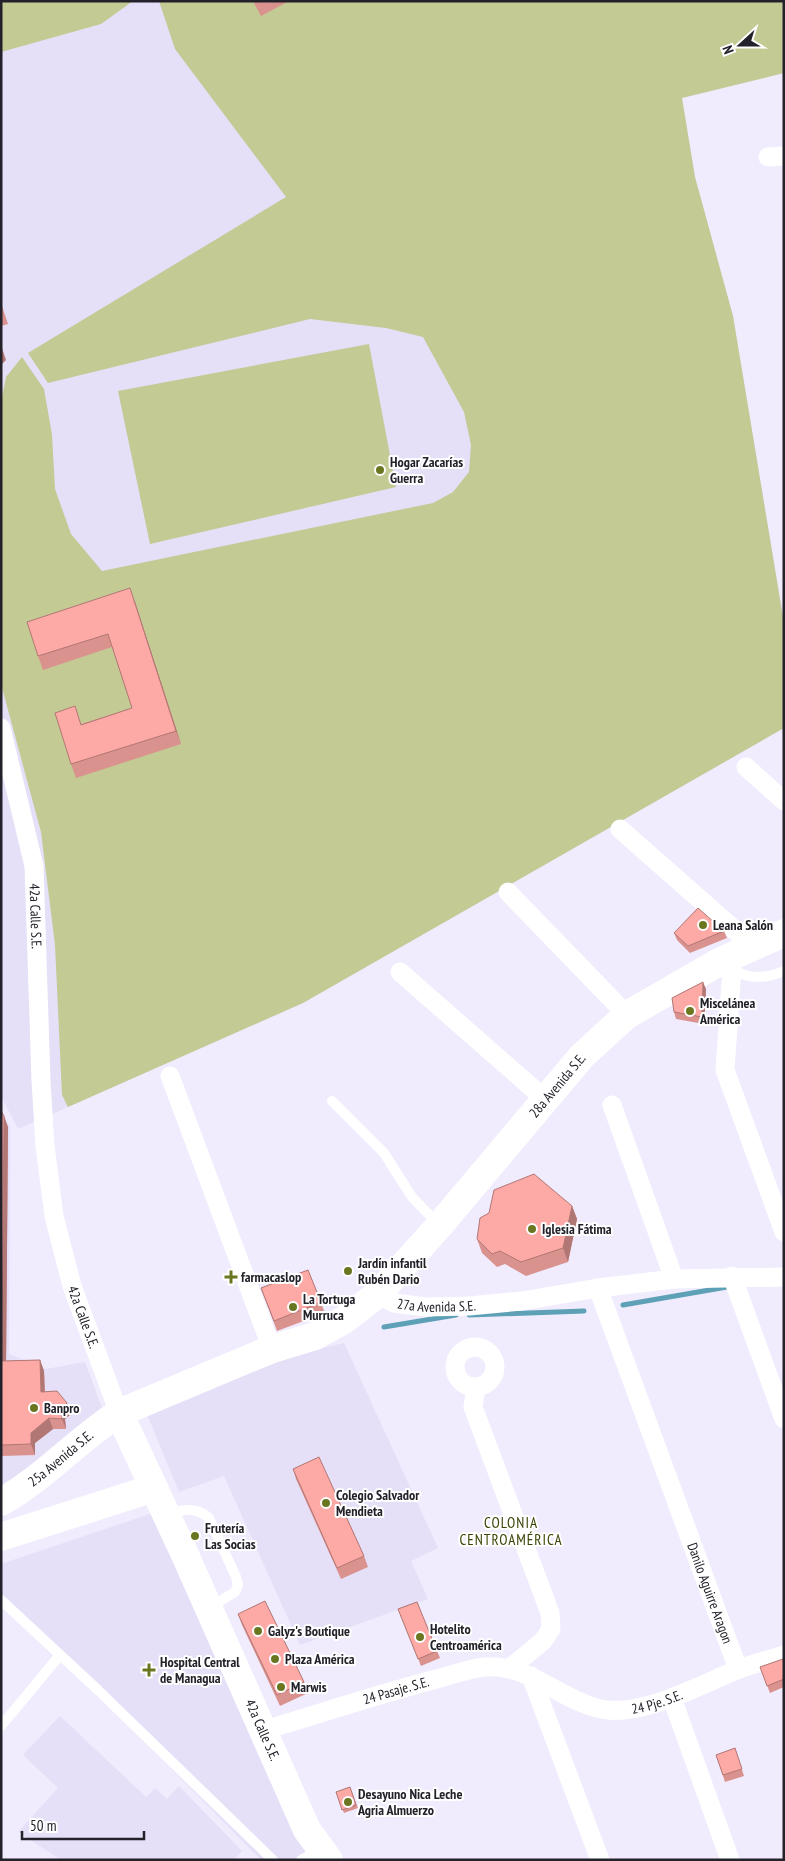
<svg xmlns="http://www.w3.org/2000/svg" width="785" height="1861" viewBox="0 0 785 1861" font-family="'PT Sans Narrow',sans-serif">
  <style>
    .built { fill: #e5dff7 }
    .green { fill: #c3ca93 }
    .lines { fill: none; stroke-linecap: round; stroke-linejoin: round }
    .stream { stroke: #5ea1b6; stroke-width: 5 }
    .lane { stroke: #fff; stroke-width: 10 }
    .street { stroke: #fff; stroke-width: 19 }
    .secondary { stroke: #fff; stroke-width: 28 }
    .wall { fill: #da928f }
    .shaded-wall { fill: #b17774 }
    .building { fill: #fdaaa6; stroke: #b17774 }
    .poi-dot { fill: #6b7621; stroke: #fff; stroke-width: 2 }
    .labels { text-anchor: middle; stroke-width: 4; stroke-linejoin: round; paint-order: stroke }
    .poi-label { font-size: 14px; font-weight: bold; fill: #232129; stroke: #fff; text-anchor: start }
    .street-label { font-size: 14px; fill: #232129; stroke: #fff }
    .neighbourhood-label { font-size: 15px; letter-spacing: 1px; fill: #3c4305; stroke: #fff }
  </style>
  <rect width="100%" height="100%" fill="#f0ecfe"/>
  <path class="built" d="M 1,1 L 784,1 L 784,73 L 682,98 L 695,177 L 733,316 L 784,623 L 784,728 L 303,1003 L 18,1129 L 1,1096 Z
    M 1,1109 L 10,1127 L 9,1354 L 46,1369 L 85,1362 L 102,1408 L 1,1495 Z
    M 344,1343 L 438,1548 L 411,1561 L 428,1599 L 300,1645 L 224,1476 L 179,1492 L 146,1412 L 302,1353 Z
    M 153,1513 L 317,1860 L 261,1860 L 1,1595 L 1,1564 Z
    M 60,1716 L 146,1797 L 155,1788 L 167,1799 L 179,1786 L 242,1851 L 234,1860 L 61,1860 L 18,1832 L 58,1788 L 23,1755 Z"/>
  <path class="green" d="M 1,1 L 133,1 L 101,24 L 1,52 Z
    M 159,1 L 784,1 L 784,73 L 682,98 L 695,177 L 733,316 L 784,623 L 784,728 L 303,1003 L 68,1107 L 62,1095 L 55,945 L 41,832 L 1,684 L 1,402 L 6,377 L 22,357 L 44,389 L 52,435 L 55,489 L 71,534 L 102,571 L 433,503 L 453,492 L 469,472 L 471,445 L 464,412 L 423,337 L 386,328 L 310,319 L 48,383 L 28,353 L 286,197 L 175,49 Z
    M 369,344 L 396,487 L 150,544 L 118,391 Z"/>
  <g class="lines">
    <path class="stream" d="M 623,1305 L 727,1287
      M 469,1315 L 584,1311
      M 384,1327 L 456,1315"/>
    <path class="lane" d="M 731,968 C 747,980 765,979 784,971
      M 332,1101 L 384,1153 L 412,1197 L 439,1225
      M 168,1513 C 184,1510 195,1506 209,1518 L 236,1577 L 238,1585 L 235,1592 L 209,1608
      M 1,1600 L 98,1690 L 273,1860
      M 1,1726 L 60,1655
      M 301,1860 L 320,1850"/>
    <g class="street">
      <path d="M 768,157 L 784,156"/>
      <path id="s1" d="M 1,728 L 34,866 L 41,1081 L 45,1146 L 54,1216 L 72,1286 L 119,1413"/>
      <path d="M 746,767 L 784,801"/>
      <path d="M 620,829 L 754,947"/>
      <path d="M 508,892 L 627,1015"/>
      <path d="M 732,968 L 725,1070 L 784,1232"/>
      <path d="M 400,972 L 546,1100"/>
      <path d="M 170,1076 L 272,1349"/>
      <path d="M 612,1105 L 674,1279"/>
      <path d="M 732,1276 L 784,1419"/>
      <path id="s2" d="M 598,1288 L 738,1669"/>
      <path id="s3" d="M 378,1294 L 394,1303 L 426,1307 L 469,1306 L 522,1301 L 598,1288 L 674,1279 L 784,1277"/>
      <circle cx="475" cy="1367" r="20"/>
      <path d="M 476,1388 L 473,1407 L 550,1613 L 551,1629 L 543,1641 L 509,1669"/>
      <path d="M 531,1676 L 600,1860"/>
      <path d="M 672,1698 L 730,1860"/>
      <path id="s4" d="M 262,1731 C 318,1714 373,1696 429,1681 C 447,1677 466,1669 484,1667 C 527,1663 558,1698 597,1708 C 638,1720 699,1685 737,1670 C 752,1664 768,1660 784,1655"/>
    </g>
    <g class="secondary">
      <path id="s5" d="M 119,1413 L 186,1557 L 307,1830 L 329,1860"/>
      <path id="s6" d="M 1,1502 C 44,1478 77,1440 119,1413 L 272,1349 L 315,1336 L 344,1320 L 378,1294 L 439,1226 L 582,1056 L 627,1015 L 721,961 L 784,933"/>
      <path d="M 1,1537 L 154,1488"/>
    </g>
  </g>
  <path class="wall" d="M 253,1 L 289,1 L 261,16 Z
    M 1,303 L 8,324 L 1,326 Z
    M 135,602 L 181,744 L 76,778 L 71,764 L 81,724 L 132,708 L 112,647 L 43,670 L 38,656 Z
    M 724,931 L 727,938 L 690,953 L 677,940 L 674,933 Z
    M 706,989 L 704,1024 L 676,1019 L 674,1012 Z
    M 1,1111 L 8,1127 L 6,1361 L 40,1360 L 44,1371 L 45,1392 L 71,1414 L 65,1419 L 66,1429 L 53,1429 L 35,1443 L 35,1455 L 1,1456 Z
    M 572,1206 L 577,1219 L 568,1262 L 526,1276 L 505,1264 L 497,1267 L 482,1253 L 477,1239 Z
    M 308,1270 L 325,1313 L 277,1331 L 261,1288 Z
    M 293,1469 L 364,1556 L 368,1567 L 341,1579 L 296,1479 Z
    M 417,1602 L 440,1658 L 421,1666 L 398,1609 Z
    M 238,1614 L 304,1682 L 308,1693 L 280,1706 L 242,1625 Z
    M 784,1662 L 784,1687 L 770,1693 L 760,1667 Z
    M 735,1748 L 744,1776 L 725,1782 L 716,1755 Z
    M 350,1787 L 358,1808 L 344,1813 L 336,1792 Z"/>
  <path class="shaded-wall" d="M 1,345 L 6,360 L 1,365 Z
    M 130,588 L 135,602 L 181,744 L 176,731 Z
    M 703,982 L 706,989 L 704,1024 L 702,1017 Z
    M 4,1116 L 8,1127 L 6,1372 L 2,1361 Z
    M 572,1206 L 577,1219 L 568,1262 L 563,1248 Z
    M 40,1360 L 44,1371 L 45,1403 L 41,1392 Z
    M 67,1403 L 71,1414 L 65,1419 L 66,1429 L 62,1419 L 61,1409 Z
    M 49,1418 L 53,1429 L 35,1443 L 35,1455 L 31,1444 L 31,1433 Z"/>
  <path class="building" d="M 130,588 L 176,731 L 71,764 L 55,713 L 75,706 L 81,725 L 132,708 L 108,634 L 38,656 L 27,622 Z
    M 698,908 L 724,931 L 688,946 L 674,933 Z
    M 703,982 L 702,1017 L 674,1012 L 672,998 Z
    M 1,1111 L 4,1116 L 2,1361 L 40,1360 L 41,1392 L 57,1391 L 67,1403 L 61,1409 L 62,1419 L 49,1418 L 31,1433 L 31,1444 L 1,1445 Z
    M 534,1174 L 572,1206 L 563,1248 L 521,1262 L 500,1251 L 492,1254 L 477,1239 L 480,1218 L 489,1213 L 494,1190 Z
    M 308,1270 L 321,1302 L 274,1321 L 261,1288 Z
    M 319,1457 L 364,1556 L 337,1568 L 293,1469 Z
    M 265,1601 L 304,1682 L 277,1695 L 238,1614 Z
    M 417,1602 L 437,1651 L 418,1659 L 398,1609 Z
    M 783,1659 L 784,1662 L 784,1679 L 767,1686 L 760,1667 Z
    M 735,1748 L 742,1769 L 723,1775 L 716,1755 Z
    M 350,1787 L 356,1805 L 342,1810 L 336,1792 Z"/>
  <g class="poi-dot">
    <circle cx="380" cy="470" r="5"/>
    <circle cx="703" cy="925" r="5"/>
    <circle cx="690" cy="1011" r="5"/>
    <circle cx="532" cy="1229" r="5"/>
    <circle cx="348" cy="1271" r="5"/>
    <path d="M228.5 1269.5h5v5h5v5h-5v5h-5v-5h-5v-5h5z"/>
    <circle cx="293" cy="1307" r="5"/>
    <circle cx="34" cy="1408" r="5"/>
    <circle cx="326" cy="1503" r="5"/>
    <circle cx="195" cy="1536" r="5"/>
    <circle cx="258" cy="1631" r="5"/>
    <circle cx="420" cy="1637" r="5"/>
    <circle cx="275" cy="1659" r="5"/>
    <path d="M146.5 1662.5h5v5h5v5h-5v5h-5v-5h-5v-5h5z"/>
    <circle cx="281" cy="1687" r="5"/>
    <circle cx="348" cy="1802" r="5"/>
  </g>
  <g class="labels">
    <g class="poi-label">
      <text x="390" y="467">Hogar Zacarías<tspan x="390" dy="16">Guerra</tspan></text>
      <text x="713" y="930">Leana Salón</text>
      <text x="700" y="1008">Miscelánea<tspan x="700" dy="16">América</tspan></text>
      <text x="542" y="1234">Iglesia Fátima</text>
      <text x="358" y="1268">Jardín infantil<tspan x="358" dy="16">Rubén Dario</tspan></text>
      <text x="241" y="1282">farmacaslop</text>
      <text x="303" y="1304">La Tortuga<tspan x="303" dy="16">Murruca</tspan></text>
      <text x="44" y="1413">Banpro</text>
      <text x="336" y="1500">Colegio Salvador<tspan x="336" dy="16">Mendieta</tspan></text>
      <text x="205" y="1533">Frutería<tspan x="205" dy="16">Las Socias</tspan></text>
      <text x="430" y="1634">Hotelito<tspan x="430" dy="16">Centroamérica</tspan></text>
      <text x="268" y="1636">Galyz's Boutique</text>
      <text x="285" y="1664">Plaza América</text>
      <text x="160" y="1667">Hospital Central<tspan x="160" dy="16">de Managua</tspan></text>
      <text x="291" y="1692">Marwis</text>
      <text x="358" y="1799">Desayuno Nica Leche<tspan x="358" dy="16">Agria Almuerzo</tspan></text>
    </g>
    <g class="street-label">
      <text dy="5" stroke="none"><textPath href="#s1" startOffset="192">42a Calle S.E.</textPath></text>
      <text dy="5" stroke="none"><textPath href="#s6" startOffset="710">28a Avenida S.E.</textPath></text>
      <text dy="5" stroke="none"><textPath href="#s3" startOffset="61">27a Avenida S.E.</textPath></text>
      <text dy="5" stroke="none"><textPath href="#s1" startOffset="598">42a Calle S.E.</textPath></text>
      <text dy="5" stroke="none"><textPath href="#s6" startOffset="74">25a Avenida S.E.</textPath></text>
      <text dy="5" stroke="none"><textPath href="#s2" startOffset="325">Danilo Aguirre Aragon</textPath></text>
      <text dy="5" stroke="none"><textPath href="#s4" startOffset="140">24 Pasaje. S.E.</textPath></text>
      <text dy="5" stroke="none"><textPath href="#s4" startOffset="414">24 Pje. S.E.</textPath></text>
      <text dy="5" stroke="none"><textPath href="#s5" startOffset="348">42a Calle S.E.</textPath></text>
    </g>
    <g class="neighbourhood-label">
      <text x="511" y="1528">COLONIA<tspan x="511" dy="17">CENTROAMÉRICA</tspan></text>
    </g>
  </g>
  <rect width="785" height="1861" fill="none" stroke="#232129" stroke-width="5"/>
  <g transform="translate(740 45) rotate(249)" stroke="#ffffff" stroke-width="4" paint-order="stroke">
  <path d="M0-4L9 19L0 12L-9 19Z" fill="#232129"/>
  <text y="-8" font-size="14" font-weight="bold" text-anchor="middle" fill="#232129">N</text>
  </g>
  <path d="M22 1831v8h122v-8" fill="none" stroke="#232129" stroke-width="2.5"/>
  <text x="30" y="1831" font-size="15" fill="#232129" stroke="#ffffff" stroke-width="4" paint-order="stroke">50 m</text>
</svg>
